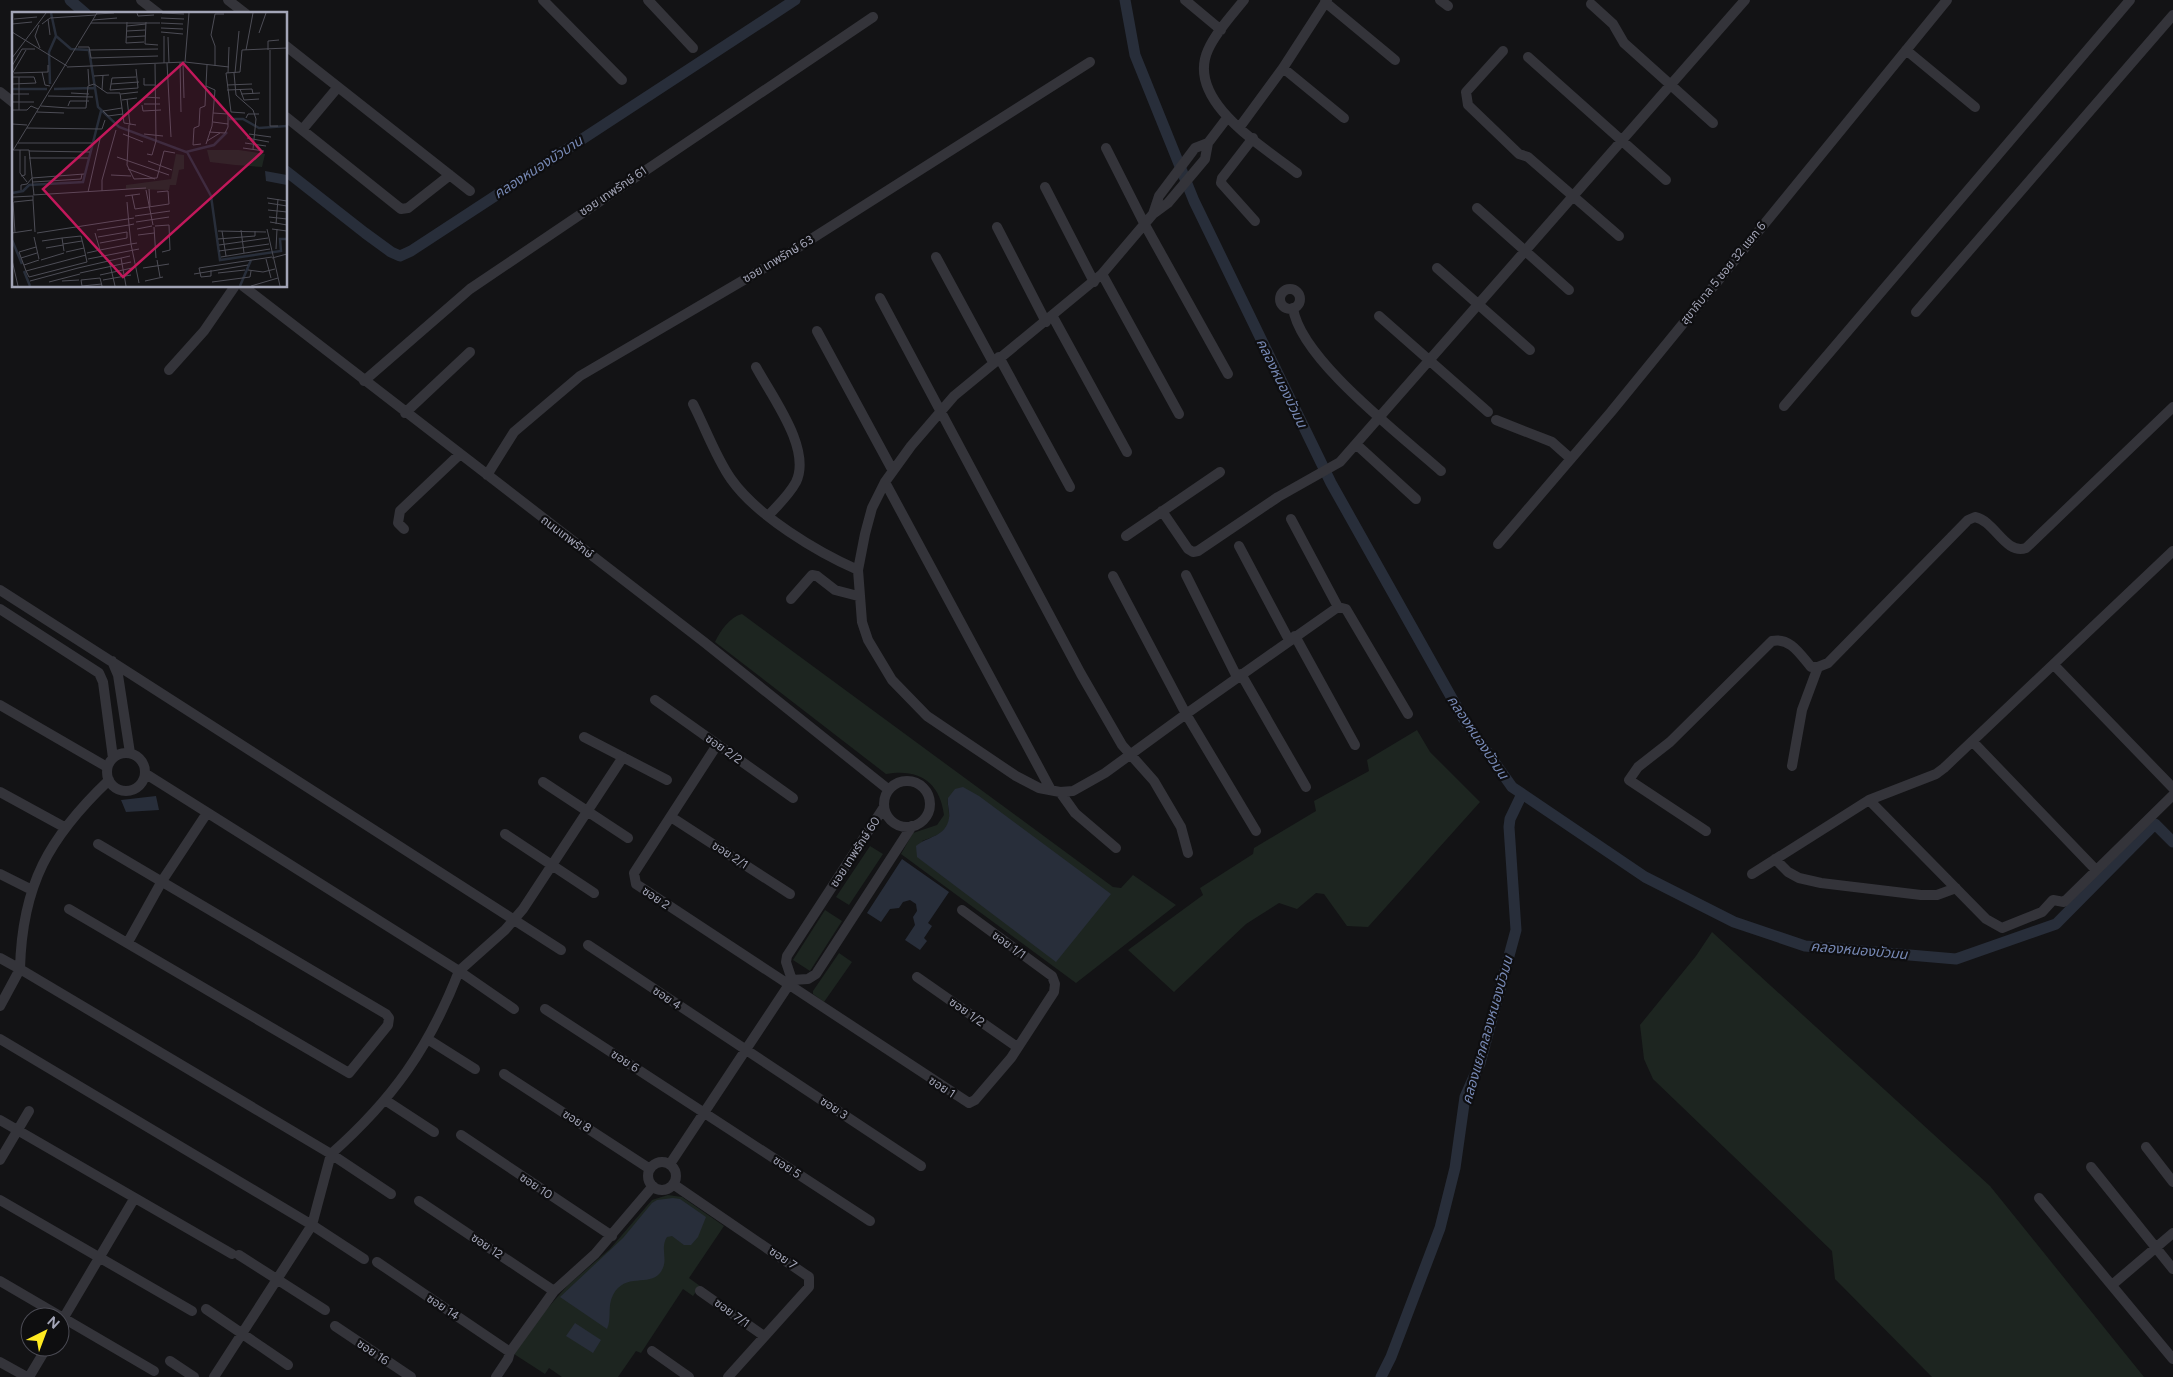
<svg xmlns="http://www.w3.org/2000/svg" width="2173" height="1377" viewBox="0 0 2173 1377" font-family="Figtree,'Noto Sans Thai',sans-serif">
  <style>
    .green { fill: #1d2520; fill-rule: evenodd }
    .water { fill: #282e3a }
    .lines { fill: none; stroke-linecap: round; stroke-linejoin: round }
    .canal { stroke: #282e3a; stroke-width: 11 }
    .minor { stroke: #34343a; stroke-width: 10 }
    .labels { text-anchor: middle; stroke-width: 4.5; stroke-linejoin: round; paint-order: stroke }
    .street-label { font-size: 12px; fill: #a3a5b7; stroke: #0e0e10 }
    .water-label { font-size: 14px; font-style: italic; fill: #7789b5; stroke: #0e0e10 }
    .inset-river { fill: none; stroke: #282e3a; stroke-width: 2.5 }
    .inset-road { fill: none; stroke: #4d4d56; stroke-width: 1 }
    .view { fill: #c2185b; fill-opacity: 0.15; stroke: #c2185b; stroke-width: 2.5 }
    .inset-edge { fill: none; stroke: #a3a5b7; stroke-width: 2.5 }
  </style>
  <rect width="100%" height="100%" fill="#131315"/>
  <path class="green" d="M 742,614 L 1113,887 L 1121,888 L 1133,875 L 1176,905 L 1076,983 L 901,854 L 913,833 L 937,825 L 944,815 C 940,782 919,768 886,774 L 715,642 C 720,631 730,617 742,614 ZM 948,798 L 1055,961 L 922,841 C 935,836 951,832 949,814 C 949,808 947,804 948,798 Z
    M 1417,730 L 1430,752 L 1480,802 L 1368,927 L 1347,926 L 1324,894 L 1316,893 L 1297,909 L 1279,903 L 1246,924 L 1174,992 L 1128,950 L 1203,895 L 1200,888 L 1253,854 L 1254,848 L 1316,811 L 1314,801 L 1369,771 L 1367,760 Z
    M 870,846 L 883,854 L 849,905 L 836,897 Z
    M 825,910 L 842,921 L 810,971 L 793,960 Z
    M 1712,932 L 1990,1186 L 2144,1377 L 1932,1377 L 1835,1279 L 1832,1251 L 1653,1079 L 1644,1059 L 1640,1025 L 1696,956 Z
    M 839,953 L 852,962 L 824,1002 L 813,994 L 813,991 Z
    M 668,1195 L 682,1197 L 724,1226 L 689,1278 L 700,1286 L 693,1296 L 683,1289 L 641,1353 L 636,1351 L 618,1377 L 562,1377 L 549,1368 L 545,1374 L 514,1354 L 545,1311 L 568,1285 L 610,1249 L 652,1200 Z"/>
  <path class="water" d="M 963,787 L 979,796 L 1111,894 L 1056,962 L 917,857 L 916,846 C 928,836 946,837 949,818 C 950,811 947,805 948,798 L 955,789 Z
    M 156,796 L 159,810 L 126,812 L 121,800 Z
    M 902,859 L 949,892 L 928,923 L 932,926 L 924,938 L 927,941 L 920,950 L 905,940 L 915,925 L 913,917 L 917,911 L 916,904 L 910,900 L 903,902 L 899,908 L 890,909 L 881,922 L 867,913 Z
    M 673,1198 L 680,1199 L 706,1217 L 698,1237 L 691,1245 L 684,1245 L 672,1236 L 667,1237 C 659,1249 670,1261 660,1273 C 649,1287 625,1272 613,1295 C 607,1306 612,1319 607,1329 L 560,1297 L 623,1238 L 652,1203 L 657,1200 Z
    M 575,1323 L 601,1340 L 593,1353 L 566,1336 Z"/>
  <g class="lines">
    <path class="canal" d="M 70,0 L 86,14
      M 1125,0 L 1135,55 L 1194,201 L 1331,483 L 1463,718 L 1512,787 L 1645,877 L 1734,922 L 1805,946 L 1956,959 L 2056,924 L 2155,824 L 2173,842
      M 286,171 L 365,233 L 391,252 L 400,256 L 411,251 L 795,0
      M 1381,1377 L 1391,1357 L 1440,1228 L 1455,1168 L 1465,1097 L 1480,1063 L 1516,930 L 1509,827 L 1510,819 L 1522,794"/>
    <path class="minor" d="M 141,0 L 159,14
      M 228,0 L 246,14
      M 543,0 L 622,80
      M 648,0 L 693,48
      M 1185,0 L 1221,30
      M 1244,0 C 1232,15 1216,32 1208,50 C 1185,101 1264,147 1297,173
      M 1440,0 L 1448,6
      M 1325,2 L 1395,60
      M 1591,4 L 1613,24 L 1624,43 L 1713,123
      M 286,46 L 470,191
      M 1906,50 L 1975,107
      M 1503,51 L 1466,92 L 1468,105 L 1519,154 L 1528,157 L 1619,236
      M 1528,57 L 1666,180
      M 1283,68 L 1344,118
      M 0,92 L 14,103
      M 286,117 L 401,209 L 408,208 L 450,175
      M 1227,118 L 1208,143 L 1195,148 L 1159,196 L 1153,214 L 1102,274 L 954,396 L 911,446 L 885,482 L 872,508 L 865,534 L 858,570 L 862,622 L 868,640 L 892,680 L 927,716 L 1016,776 L 1039,788 L 1060,792 L 1073,791 L 1105,773 L 1186,714 L 1338,607 L 1346,609 L 1408,714
      M 1239,128 L 1283,68 L 1327,0
      M 302,130 L 338,87
      M 1253,138 L 1222,178 L 1221,183 L 1255,221
      M 1106,148 L 1145,225 L 1228,374
      M 1045,187 L 1094,282
      M 1477,208 L 1569,290
      M 1153,214 L 1168,203 L 1205,159 L 1208,143
      M 997,227 L 1046,322
      M 936,257 L 993,362
      M 1437,268 L 1530,350
      M 1102,274 L 1179,414
      M 243,286 L 704,642 L 889,790
      M1280 299a10 10 0 1 1 20 0a10 10 0 1 1-20 0Z
      M 880,298 L 1081,674 L 1122,745 L 1154,781 L 1181,827 L 1188,853
      M 1293,308 C 1300,359 1402,436 1441,471
      M 1916,312 L 2173,15
      M 1379,316 L 1488,412
      M 1053,317 L 1127,452
      M 817,331 L 893,471
      M 999,357 L 1070,487
      M 756,367 C 772,397 812,449 796,482 C 789,495 778,505 769,515
      M 169,370 L 204,331 L 235,286
      M 364,381 L 470,289 L 873,17
      M 693,404 C 705,427 716,458 731,479 C 757,516 817,552 858,570
      M 1784,406 L 2130,0
      M 405,413 L 470,352
      M 1496,420 L 1552,442 L 1570,458
      M 1357,445 L 1416,499
      M 487,475 L 514,432 L 580,376 L 783,257 L 1090,62
      M 885,482 L 1051,790
      M 1162,511 L 1188,549 L 1193,552 L 1198,551 L 1278,497 L 1340,462 L 1745,0
      M 1291,519 L 1338,607
      M 404,529 L 398,523 L 400,511 L 459,455
      M 1126,536 L 1220,472
      M 1498,544 L 1611,412 L 1947,0
      M 1239,546 L 1289,640
      M 1186,575 L 1237,677
      M 1113,576 L 1186,714 L 1256,831
      M 0,590 L 561,950
      M 791,599 L 812,575 L 817,576 L 835,590 L 858,596
      M 0,609 L 99,673 L 103,682 L 113,758
      M 1295,636 L 1355,745
      M 112,661 L 118,675 L 130,753
      M 2054,665 L 2173,788
      M 1241,674 L 1306,787
      M 655,700 L 793,798
      M 0,705 L 107,767
      M 584,737 L 667,780
      M 1973,742 L 2096,870
      M 717,745 L 634,873 L 636,884 L 969,1103 L 975,1100 L 1011,1058 L 1054,992 L 1055,984 L 1052,976 L 962,910
      M107 772a19 19 0 1 1 38 0a19 19 0 1 1-38 0Z
      M 1792,766 L 1802,710 L 1818,667
      M 109,780 C 49,837 22,885 20,969 L 331,1154 C 393,1099 429,1048 459,971 L 146,774
      M884 804a23 23 0 1 1 46 0a23 23 0 1 1-46 0Z
      M 543,782 L 628,838
      M 0,792 L 64,827
      M 1060,792 L 1075,813 L 1116,848
      M 1869,800 L 1986,919 L 2002,928 L 2042,912 L 2053,900 L 2064,902 L 2173,795
      M 671,817 L 790,894
      M 1706,831 L 1629,780 L 1638,767 L 1670,742 L 1772,641 C 1790,637 1800,654 1811,667 L 1818,667 L 1828,663 L 1968,520 L 1975,517 C 1995,521 2005,555 2026,548 L 2173,407
      M 505,834 L 594,893
      M 1775,859 L 1788,872 L 1799,878 L 1821,883 L 1921,895 L 1937,895 L 1956,888
      M 0,874 L 32,890
      M 1752,874 L 1869,800 L 1936,774 L 1944,768 L 2173,551
      M 69,909 L 349,1073 L 388,1025 L 389,1018 L 386,1014 L 98,844
      M 128,942 L 162,881 L 207,813
      M 588,945 L 921,1166
      M 0,958 L 20,969 L 0,1006
      M 917,977 L 1017,1047
      M 792,980 L 786,962 L 787,956 L 884,807
      M 792,980 L 808,979 L 816,974 L 912,826
      M 514,1009 L 459,971 L 505,930 L 523,909 L 623,757
      M 545,1009 L 870,1221
      M 0,1039 L 312,1225 L 364,1259
      M 429,1040 L 475,1069
      M 504,1074 L 650,1169
      M 385,1100 L 434,1132
      M 0,1120 L 232,1254
      M 461,1135 L 612,1236
      M 2146,1147 L 2173,1182
      M 0,1160 L 29,1111
      M648 1176a14 14 0 1 1 28 0a14 14 0 1 1-28 0Z
      M 670,1164 L 792,980
      M 2091,1167 L 2173,1269
      M 673,1184 L 809,1277 L 809,1287 L 728,1377
      M 2039,1198 L 2173,1359
      M 0,1200 L 192,1311
      M 419,1201 L 554,1291
      M 239,1255 L 325,1310
      M 377,1262 L 510,1352
      M 0,1281 L 154,1371
      M 2112,1285 L 2173,1233
      M 700,1291 L 764,1336
      M 206,1309 L 288,1365
      M 60,1324 L 134,1199
      M 335,1326 L 411,1377
      M 652,1351 L 689,1377
      M 170,1361 L 194,1377
      M 0,1362 L 27,1377
      M 29,1377 L 47,1347
      M 214,1377 L 312,1225 L 331,1154 L 391,1194
      M 496,1377 L 508,1359 L 510,1352 L 554,1291 L 595,1254 L 653,1186"/>
  </g>
  <g class="labels">
    <g class="street-label">
      <text transform="translate(613 191) rotate(-34)" y="4">ซอย เทพรักษ์ 61</text>
      <text transform="translate(778 259) rotate(-31)" y="4">ซอย เทพรักษ์ 63</text>
      <text transform="translate(1723 273) rotate(-51)" y="4">สุขาภิบาล 5 ซอย 32 แยก 6</text>
      <text transform="translate(567 537) rotate(37)" y="4">ถนนเทพรักษ์</text>
      <text transform="translate(724 749) rotate(35)" y="4">ซอย 2/2</text>
      <text transform="translate(855 852) rotate(-57)" y="4">ซอย เทพรักษ์ 60</text>
      <text transform="translate(730 855) rotate(33)" y="4">ซอย 2/1</text>
      <text transform="translate(656 898) rotate(34)" y="4">ซอย 2</text>
      <text transform="translate(1009 945) rotate(36)" y="4">ซอย 1/1</text>
      <text transform="translate(667 998) rotate(34)" y="4">ซอย 4</text>
      <text transform="translate(967 1012) rotate(35)" y="4">ซอย 1/2</text>
      <text transform="translate(625 1061) rotate(33)" y="4">ซอย 6</text>
      <text transform="translate(942 1087) rotate(33)" y="4">ซอย 1</text>
      <text transform="translate(834 1108) rotate(34)" y="4">ซอย 3</text>
      <text transform="translate(577 1121) rotate(33)" y="4">ซอย 8</text>
      <text transform="translate(787 1167) rotate(33)" y="4">ซอย 5</text>
      <text transform="translate(536 1186) rotate(34)" y="4">ซอย 10</text>
      <text transform="translate(487 1246) rotate(34)" y="4">ซอย 12</text>
      <text transform="translate(783 1258) rotate(34)" y="4">ซอย 7</text>
      <text transform="translate(443 1307) rotate(34)" y="4">ซอย 14</text>
      <text transform="translate(732 1313) rotate(36)" y="4">ซอย 7/1</text>
      <text transform="translate(373 1352) rotate(34)" y="4">ซอย 16</text>
    </g>
    <g class="water-label">
      <text transform="translate(538 167) rotate(-33)" y="5">คลองหนองบัวบาน</text>
      <text transform="translate(1282 383) rotate(64)" y="5">คลองหนองบัวมน</text>
      <text transform="translate(1478 737) rotate(56)" y="5">คลองหนองบัวมน</text>
      <text transform="translate(1859 950) rotate(5)" y="5">คลองหนองบัวมน</text>
      <text transform="translate(1487 1030) rotate(-74)" y="5">คลองแยกคลองหนองบัวมน</text>
    </g>
  </g>
  <g transform="translate(12 12)">
    <rect width="275" height="275" fill="#131315"/>
    <path d="M 195,138 L 227,138 L 253,142 L 250,155 L 223,153 L 198,150 ZM 164,142 L 172,143 L 172,157 L 167,158 L 164,173 L 158,173 L 157,178 L 114,177 L 114,173 L 159,167 Z" fill="#1d2520"/>
    <path d="M 253,159 L 275,163 L 275,173 L 254,169 Z" fill="#282e3a"/>
    <path class="inset-river" d="M 44,24 L 59,37 L 77,38 L 86,95 L 107,115 L 174,140 L 202,133 L 215,120M 38,72 L 37,40 L 44,24 L 39,1M 0,77 L 35,77M 42,77 L 82,76M 217,107 L 231,107 L 247,116 L 275,114M 175,140 L 199,184 L 208,248 L 269,239 L 268,227 L 275,227M 0,181 L 11,179 L 17,173 L 71,170 L 89,99M 0,228 L 10,252M 12,259 L 18,274M 228,274 L 239,248"/>
    <path class="inset-road" d="M 125,1 L 126,4 L 142,3M 150,1 L 172,2M 84,2 L 102,1M 149,6 L 172,7M 2,7 L 25,5M 36,7 L 38,23M 81,8 L 105,6M 115,10 L 114,31 L 132,30M 134,10 L 133,32 L 146,33M 79,11 L 148,11M 149,11 L 171,12M 0,12 L 20,10M 30,12 L 38,6 L 84,3M 27,13 L 23,24 L 28,36M 115,14 L 134,12M 149,16 L 171,17M 115,19 L 133,18M 0,20 L 55,54M 149,20 L 171,22M 247,21 L 254,1M 115,25 L 133,24M 156,25 L 157,51M 66,35 L 77,35 L 79,46 L 146,44M 78,38 L 146,37M 234,38 L 241,1M 256,38 L 256,29 L 267,28M 258,38 L 258,114 L 266,114M 0,46 L 34,1M 171,50 L 172,86M 173,50 L 177,1M 152,51 L 152,24M 155,51 L 159,125M 168,51 L 169,100M 0,54 L 10,37 L 23,37M 203,54 L 203,34 L 199,23 L 203,2 L 212,2M 55,55 L 173,50 L 217,55M 76,57 L 77,73M 30,60 L 33,73 L 38,74M 2,61 L 36,60 L 36,53M 216,61 L 217,35M 222,61 L 224,83 L 241,98 L 244,107 L 241,137M 223,61 L 227,19M 0,62 L 14,38M 82,64 L 97,63M 7,65 L 7,98M 124,65 L 100,66 L 98,78 L 126,76 L 124,57M 132,66 L 132,73 L 143,73M 0,72 L 24,71 L 22,65 L 0,65M 99,72 L 127,70M 215,73 L 240,72M 228,77 L 232,88 L 247,87M 90,78 L 91,63M 215,78 L 240,77 L 241,82M 59,81 L 77,82M 0,82 L 17,82M 109,82 L 126,80M 229,82 L 248,81M 36,84 L 81,85M 133,85 L 148,86M 115,87 L 118,113M 110,88 L 125,86M 0,90 L 22,90M 132,92 L 148,92M 130,93 L 131,99 L 149,98M 29,94 L 56,96M 56,94 L 58,89 L 77,89M 56,96 L 74,96 L 76,74 L 82,72 L 95,81 L 108,81 L 112,111 L 124,113M 110,96 L 91,99 L 96,104 L 111,102M 0,98 L 15,98 L 19,94 L 26,97M 25,100 L 52,101M 233,101 L 219,100 L 214,61 L 228,60 L 230,38 L 275,36M 234,106 L 236,102 L 247,102M 201,110 L 216,112M 0,112 L 15,113M 117,113 L 115,153 L 122,167 L 145,166 L 152,139 L 163,141M 15,116 L 90,117 L 93,108M 197,120 L 213,121 L 216,115 L 216,102 L 201,101M 111,122 L 131,130M 132,122 L 151,124M 237,122 L 259,125M 235,126 L 257,130M 195,129 L 208,121M 6,131 L 80,131M 233,131 L 254,134M 189,132 L 181,133 L 182,116 L 187,114 L 188,96 L 193,94 L 195,53M 194,132 L 200,114 L 203,78 L 194,74M 231,136 L 252,139M 2,138 L 17,138 L 22,183M 8,138 L 8,161 L 15,170M 17,139 L 78,140M 0,140 L 85,1M 135,142 L 140,143 L 144,129 L 143,52M 105,145 L 157,163M 17,146 L 76,146M 136,149 L 160,158M 116,157 L 143,167M 99,163 L 119,164M 9,164 L 13,163 L 13,144M 20,166 L 72,162M 21,170 L 69,167 L 70,162M 137,177 L 138,194M 9,178 L 9,173 L 15,172 L 20,166M 134,178 L 141,213M 90,179 L 90,168 L 104,118M 76,180 L 88,127M 21,183 L 134,176M 120,183 L 123,197 L 157,192 L 156,179 L 145,180M 113,184 L 128,182M 1,185 L 21,184 L 21,188 L 2,190M 255,186 L 275,189M 21,188 L 23,220M 1,190 L 3,221M 115,190 L 117,213 L 122,212M 256,191 L 275,194M 256,198 L 275,200M 123,204 L 158,199M 257,205 L 275,207M 124,210 L 157,205M 258,210 L 275,213M 264,212 L 266,187M 143,214 L 157,213 L 158,238 L 150,240M 142,215 L 144,246M 125,217 L 140,214M 255,217 L 268,274M 260,217 L 275,219M 229,218 L 232,241M 206,219 L 254,220M 210,219 L 214,244M 0,221 L 20,218M 25,221 L 122,206M 83,221 L 88,238 L 119,232 L 117,213 L 85,218M 126,223 L 142,221M 22,225 L 27,247M 86,225 L 115,220 L 115,226 L 88,231M 50,226 L 69,224 L 72,236 L 54,240M 206,227 L 243,224 L 243,219M 30,229 L 50,226 L 52,239M 125,231 L 119,232 L 127,271M 51,232 L 70,229M 207,233 L 256,226M 24,235 L 7,240 L 14,259 L 74,243M 34,236 L 51,233M 264,237 L 265,217M 207,239 L 257,232M 75,241 L 88,238 L 90,244M 209,245 L 258,237M 9,246 L 25,241M 109,246 L 114,274M 260,246 L 275,242M 76,247 L 127,237M 254,247 L 259,266M 0,248 L 6,274M 29,248 L 52,241M 97,248 L 103,274M 145,248 L 148,265M 12,253 L 27,248M 66,256 L 118,244M 131,256 L 157,252M 199,258 L 199,264 L 189,265 L 187,256 L 260,245M 236,258 L 251,260 L 263,257M 14,259 L 17,265 L 75,250 L 72,236M 68,261 L 119,250M 206,261 L 233,258M 182,262 L 236,253M 88,263 L 120,256M 91,268 L 119,263M 18,269 L 66,256M 50,269 L 67,268M 133,269 L 151,265M 37,270 L 68,262M 200,270 L 238,265 L 239,259M 70,274 L 69,268 L 88,266 L 90,274M 70,274 L 90,272M 239,274 L 266,266"/>
    <path class="view" d="M 171,51 L 250,140 L 111,265 L 31,177 Z"/>
    <rect width="275" height="275" class="inset-edge"/>
  </g>
  <g transform="translate(45 1332) rotate(42)"><circle r="24" fill="#0e0e10" stroke="#4a4a53"/>
  <path d="M0-4L9 19L0 12L-9 19Z" fill="#ffea21"/>
  <text y="-8" font-size="14" font-weight="bold" text-anchor="middle" fill="#a3a5b7">N</text>
  </g>
</svg>
